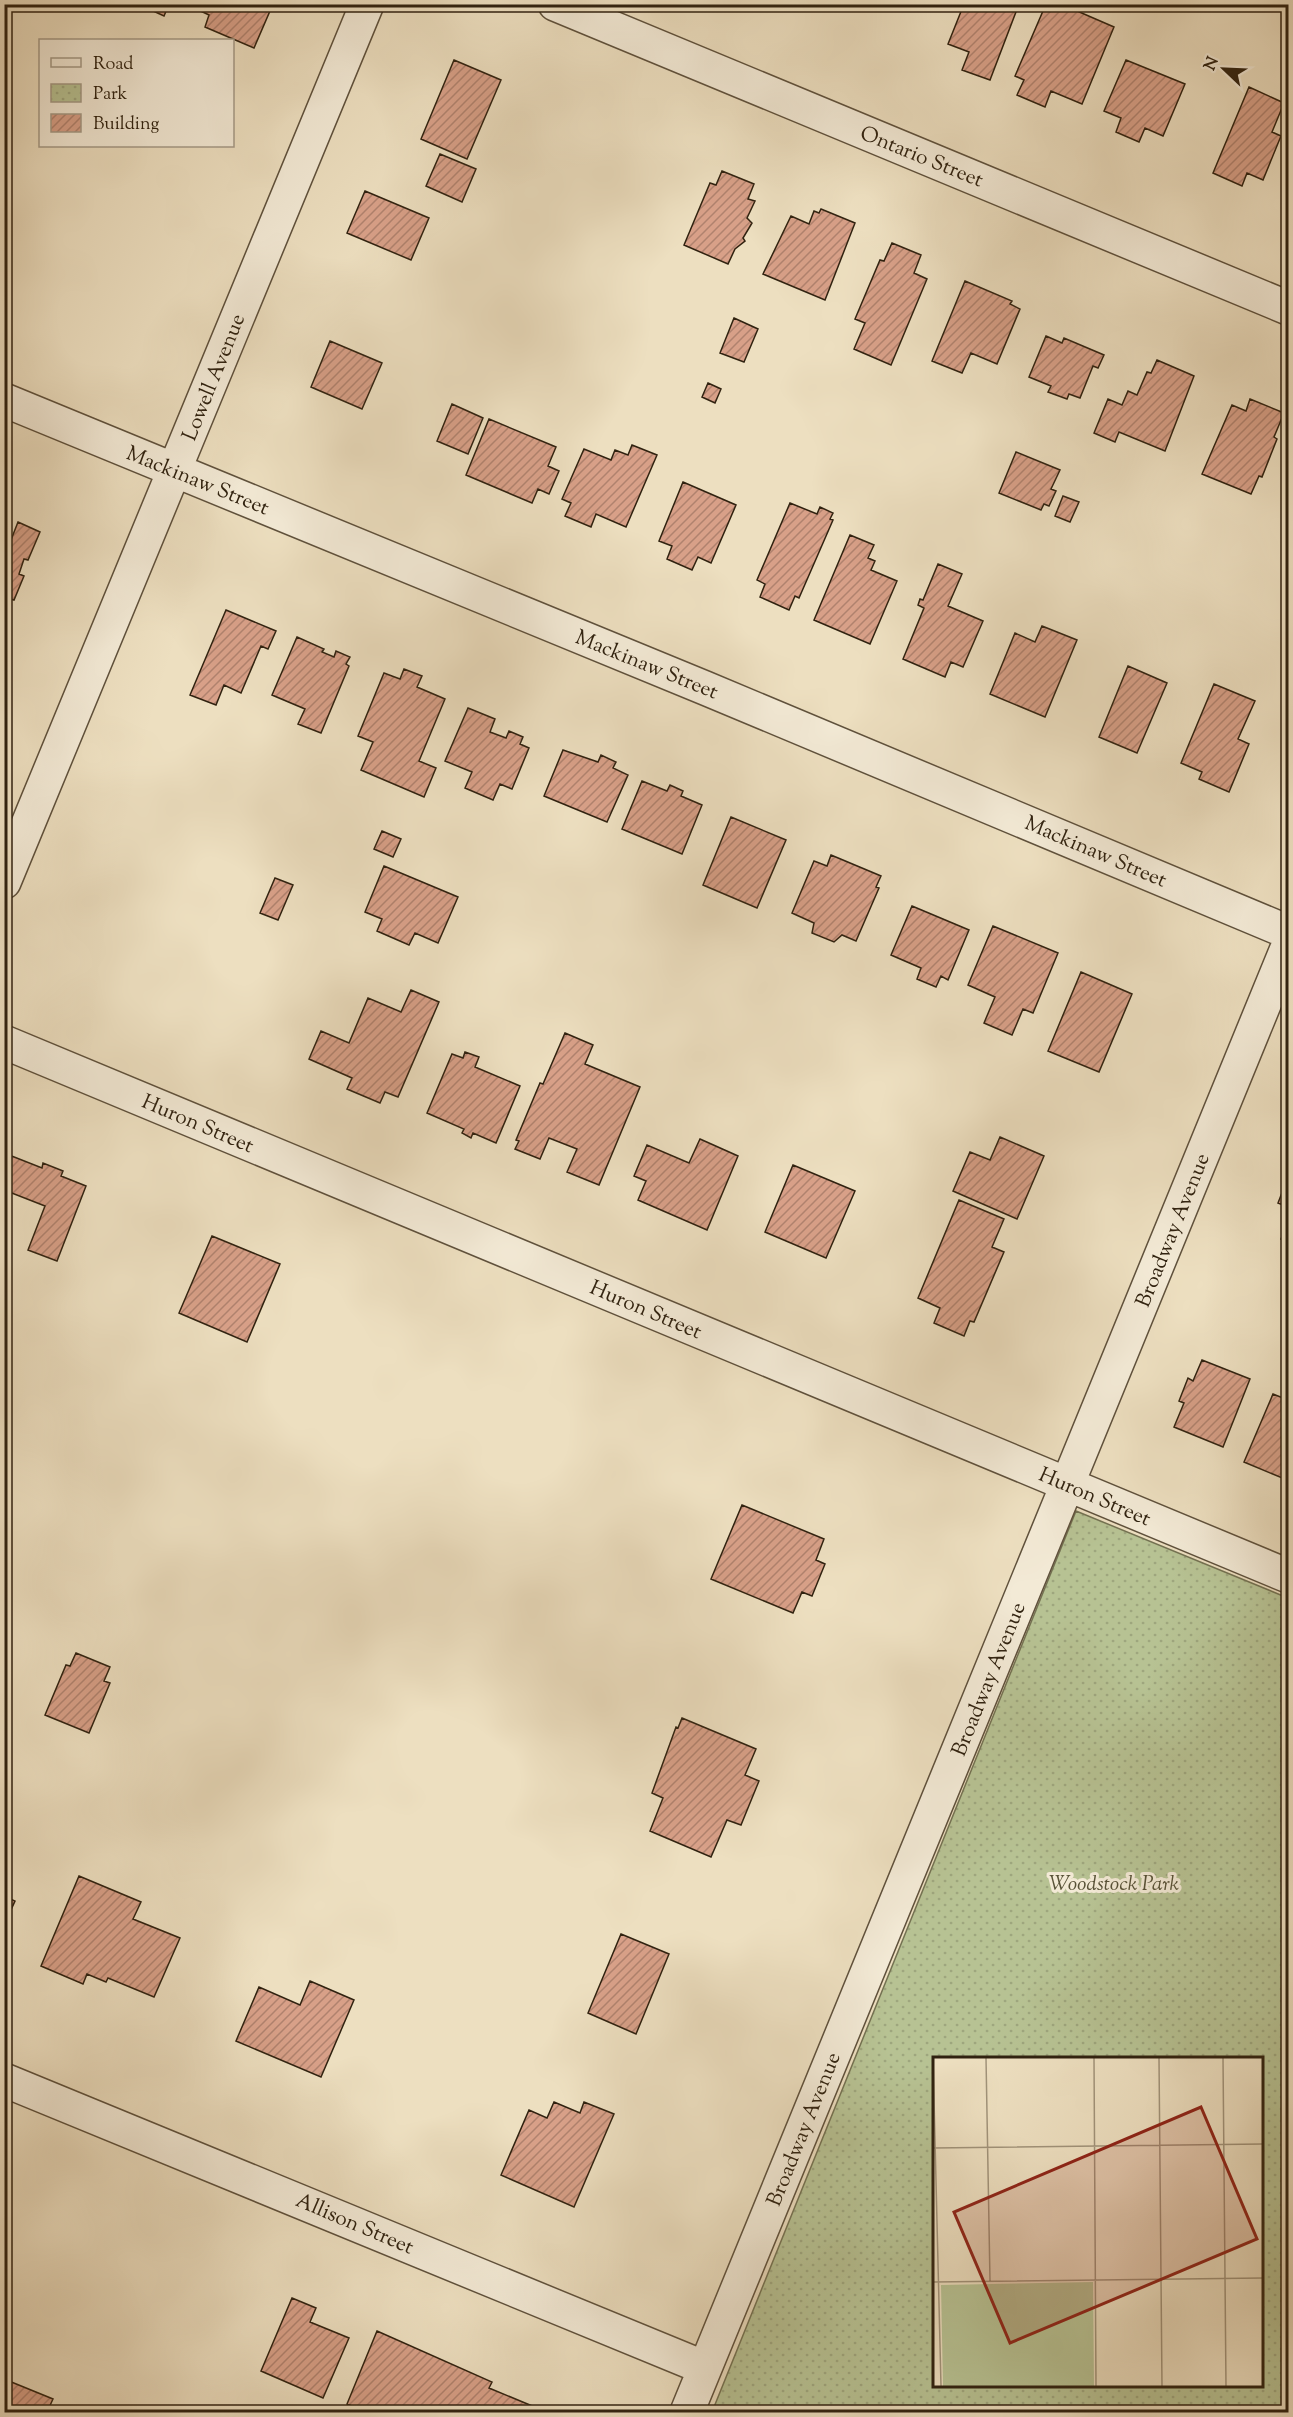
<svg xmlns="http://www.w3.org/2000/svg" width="1293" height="2417" viewBox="0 0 1293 2417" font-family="'Sorts Mill Goudy',serif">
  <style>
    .park { fill: url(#park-dots); stroke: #747252; stroke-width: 1.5; fill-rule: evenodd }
    .building { fill: url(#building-hatch); stroke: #302210; stroke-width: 1.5 }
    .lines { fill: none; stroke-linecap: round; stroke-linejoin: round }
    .minor-casing { stroke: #5f513c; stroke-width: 36 }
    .minor { stroke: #f3ead6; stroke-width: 33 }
    .labels { text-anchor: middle; stroke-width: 6; stroke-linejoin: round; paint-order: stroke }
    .street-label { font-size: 21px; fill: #302210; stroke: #f3ead6 }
    .park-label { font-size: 21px; font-style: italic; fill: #585237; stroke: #f3ead6 }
    .inset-road { fill: none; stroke: #a1937a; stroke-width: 1.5 }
    .view { fill: #8f2418; fill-opacity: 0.15; stroke: #8f2418; stroke-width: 3 }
    .inset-edge { fill: none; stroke: #302210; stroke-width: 3 }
  </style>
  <defs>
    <pattern id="park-dots" width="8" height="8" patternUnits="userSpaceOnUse" patternTransform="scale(1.5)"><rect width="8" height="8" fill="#b7c293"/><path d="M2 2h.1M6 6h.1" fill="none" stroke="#9ea67e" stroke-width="1.8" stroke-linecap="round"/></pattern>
    <pattern id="building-hatch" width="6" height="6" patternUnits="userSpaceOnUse" patternTransform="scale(1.5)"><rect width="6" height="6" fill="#d8a088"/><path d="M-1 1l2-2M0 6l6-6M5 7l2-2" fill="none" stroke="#b0826e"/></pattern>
  </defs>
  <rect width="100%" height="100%" fill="#eddfc0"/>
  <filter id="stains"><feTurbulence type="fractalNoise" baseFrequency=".00333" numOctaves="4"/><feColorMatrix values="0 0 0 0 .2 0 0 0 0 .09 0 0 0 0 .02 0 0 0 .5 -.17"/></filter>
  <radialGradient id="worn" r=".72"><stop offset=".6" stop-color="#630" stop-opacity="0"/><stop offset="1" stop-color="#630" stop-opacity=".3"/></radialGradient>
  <path class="park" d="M 1076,1511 L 1288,1598 L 1288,2412 L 712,2412 ZM 934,2058 L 1262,2058 L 1262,2386 L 934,2386 Z"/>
  <path class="building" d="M 138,4 L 169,4 L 164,16 Z
    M 186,4 L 273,4 L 254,48 L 205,27 L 209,15 Z
    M 964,4 L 1019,4 L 990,80 L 962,70 L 969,52 L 948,44 Z
    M 1046,4 L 1061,4 L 1114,27 L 1082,104 L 1051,91 L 1045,107 L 1017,95 L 1024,80 L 1015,76 Z
    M 454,60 L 501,80 L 467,159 L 421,139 Z
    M 1126,60 L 1185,84 L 1163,136 L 1145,128 L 1139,142 L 1116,132 L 1121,118 L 1104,111 Z
    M 1249,87 L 1284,103 L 1272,132 L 1281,136 L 1263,180 L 1247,173 L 1242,186 L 1213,173 Z
    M 440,154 L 476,169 L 462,202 L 426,186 Z
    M 722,171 L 754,184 L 748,199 L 755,201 L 747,218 L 752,223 L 743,238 L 745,241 L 735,249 L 728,264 L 684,245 L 710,183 L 716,185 Z
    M 365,191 L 429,218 L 411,260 L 347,233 Z
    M 821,209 L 855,223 L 825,300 L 763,274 L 791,216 L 809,224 L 814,211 L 819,213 Z
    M 892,243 L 921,255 L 914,273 L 927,279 L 891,365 L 854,349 L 865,323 L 855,319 L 880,260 L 884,261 Z
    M 965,281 L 1012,301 L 1010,304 L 1020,309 L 997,364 L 971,353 L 962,373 L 932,361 Z
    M 734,318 L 758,329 L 744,362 L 720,353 Z
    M 1046,336 L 1062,343 L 1064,338 L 1104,355 L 1098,368 L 1093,366 L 1080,398 L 1069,394 L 1067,399 L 1048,392 L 1051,386 L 1029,377 Z
    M 330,341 L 382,363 L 362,409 L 311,387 Z
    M 1157,360 L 1194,376 L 1165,451 L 1119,432 L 1115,442 L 1094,433 L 1108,399 L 1122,405 L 1128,391 L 1137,395 L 1147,372 L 1151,373 Z
    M 708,383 L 721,389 L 715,403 L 702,397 Z
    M 1250,399 L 1284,413 L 1274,437 L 1277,439 L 1262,477 L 1259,476 L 1251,494 L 1202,474 L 1232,405 L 1246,411 Z
    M 452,404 L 483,418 L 468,454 L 437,441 Z
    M 489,419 L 556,447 L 548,466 L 559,471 L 549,494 L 538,489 L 532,503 L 466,475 Z
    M 632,445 L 657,455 L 626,527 L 596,514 L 591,527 L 565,516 L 571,503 L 562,499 L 584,449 L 611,460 L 615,450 L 628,455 Z
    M 1016,452 L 1060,470 L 1051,489 L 1056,491 L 1049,506 L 1044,504 L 1041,510 L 999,493 Z
    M 683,482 L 736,505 L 711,563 L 698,557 L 692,570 L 667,559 L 672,546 L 659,541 Z
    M 1063,496 L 1079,502 L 1070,522 L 1055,516 Z
    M 790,503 L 817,514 L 820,507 L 833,513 L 830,519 L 833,520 L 799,598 L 795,596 L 789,610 L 760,597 L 765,584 L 757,580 Z
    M 18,522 L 40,532 L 28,560 L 24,559 L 19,574 L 24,576 L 14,600 L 10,599 L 4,611 L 4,543 L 9,545 Z
    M 850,535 L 874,545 L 868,558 L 875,561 L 871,570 L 897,581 L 870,644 L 814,620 Z
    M 938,564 L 962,574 L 948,606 L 983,621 L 963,667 L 951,662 L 945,677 L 903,659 L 924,608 L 918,605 L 920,599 L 923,600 Z
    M 226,610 L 276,631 L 268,649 L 261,646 L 241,693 L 224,685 L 216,705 L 190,695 Z
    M 1042,626 L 1077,640 L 1045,717 L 990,694 L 1015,633 L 1035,642 Z
    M 297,637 L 324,649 L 322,652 L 334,657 L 336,651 L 350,657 L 346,664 L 349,666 L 321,733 L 298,724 L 305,709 L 272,695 Z
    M 1128,666 L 1167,683 L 1137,753 L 1099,737 Z
    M 404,669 L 422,676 L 417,687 L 445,699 L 419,761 L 436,768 L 424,797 L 361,770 L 373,742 L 358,736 L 384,673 L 400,679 Z
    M 1214,684 L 1255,701 L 1238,739 L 1249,744 L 1229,792 L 1199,779 L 1202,772 L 1181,763 Z
    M 468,708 L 495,719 L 490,732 L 506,738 L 509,731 L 523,737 L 520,744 L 529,748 L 512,789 L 500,784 L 493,800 L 465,788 L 472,772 L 445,761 Z
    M 563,750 L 598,762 L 601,755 L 616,762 L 613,768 L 628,775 L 607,822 L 544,796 Z
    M 642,781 L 667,791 L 670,785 L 683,791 L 681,796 L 702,805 L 682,854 L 622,829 Z
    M 731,817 L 786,840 L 757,908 L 703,885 Z
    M 382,831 L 401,839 L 393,857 L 374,849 Z
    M 831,855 L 881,876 L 876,887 L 879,888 L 856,941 L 842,935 L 834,942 L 812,933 L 814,923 L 792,913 L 814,861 L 827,866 Z
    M 384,866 L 458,897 L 438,943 L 415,933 L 409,945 L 377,931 L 382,919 L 365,912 Z
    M 275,878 L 293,885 L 278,920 L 260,913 Z
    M 912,906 L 969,930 L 948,980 L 941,976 L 936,987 L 917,979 L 921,968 L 891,955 Z
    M 993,926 L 1058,953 L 1033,1013 L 1023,1009 L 1012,1035 L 984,1023 L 995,997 L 968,985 Z
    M 1081,972 L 1132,994 L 1099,1072 L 1048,1051 Z
    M 411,990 L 439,1002 L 398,1097 L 385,1092 L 380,1103 L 347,1089 L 352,1078 L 309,1059 L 321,1031 L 349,1043 L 368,998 L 401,1012 Z
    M 565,1033 L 593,1045 L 585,1064 L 640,1087 L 599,1185 L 567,1172 L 577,1149 L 549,1138 L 540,1159 L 515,1149 L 519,1141 L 516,1140 L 540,1083 L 543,1084 Z
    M 465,1052 L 479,1057 L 475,1067 L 520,1086 L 496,1143 L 473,1133 L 471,1138 L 462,1133 L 464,1129 L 427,1113 L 452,1054 L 463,1058 Z
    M 1000,1137 L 1044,1156 L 1017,1219 L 953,1191 L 970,1152 L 990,1160 Z
    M 700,1139 L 738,1156 L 707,1230 L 638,1200 L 646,1181 L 634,1176 L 647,1145 L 689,1163 Z
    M 4,1153 L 42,1168 L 43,1163 L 63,1171 L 61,1176 L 86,1186 L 57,1261 L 28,1250 L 45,1206 L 4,1190 Z
    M 793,1165 L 855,1191 L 826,1258 L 765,1232 Z
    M 1288,1177 L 1288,1207 L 1278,1203 Z
    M 959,1200 L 1004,1219 L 992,1247 L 1004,1252 L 974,1322 L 970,1321 L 964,1336 L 934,1323 L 940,1308 L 918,1298 Z
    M 1288,1221 L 1288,1242 L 1281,1239 Z
    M 212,1236 L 280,1264 L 247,1342 L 179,1313 Z
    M 1202,1360 L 1250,1379 L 1223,1447 L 1174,1427 L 1184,1403 L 1179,1401 L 1188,1378 L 1193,1381 Z
    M 1273,1394 L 1288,1400 L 1287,1480 L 1244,1462 Z
    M 742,1505 L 824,1539 L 816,1560 L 825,1564 L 812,1596 L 802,1592 L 793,1613 L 711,1579 Z
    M 76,1653 L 110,1667 L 104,1681 L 110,1683 L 89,1733 L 45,1715 L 66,1665 L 70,1666 Z
    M 682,1718 L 756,1749 L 745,1775 L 759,1781 L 741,1825 L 727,1820 L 711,1857 L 650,1831 L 663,1798 L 652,1793 L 676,1727 L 678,1728 Z
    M 79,1876 L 141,1902 L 133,1919 L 180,1938 L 154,1997 L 108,1978 L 106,1982 L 87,1974 L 83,1984 L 41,1966 Z
    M 4,1896 L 15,1901 L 4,1925 Z
    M 621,1934 L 669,1954 L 636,2034 L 588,2013 Z
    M 310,1981 L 354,2000 L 321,2077 L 236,2041 L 259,1987 L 300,2005 Z
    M 554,2102 L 580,2113 L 584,2102 L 614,2114 L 574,2207 L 501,2175 L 529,2110 L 547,2118 Z
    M 292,2298 L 316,2308 L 310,2322 L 349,2338 L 323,2398 L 261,2371 Z
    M 377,2331 L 492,2382 L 489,2388 L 537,2408 L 535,2412 L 398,2412 L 392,2410 L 391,2412 L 367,2412 L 347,2404 Z
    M 4,2336 L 10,2338 L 4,2351 Z
    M 4,2379 L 53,2399 L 47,2412 L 4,2412 Z"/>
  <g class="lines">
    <g class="minor-casing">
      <path id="minor" d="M 555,4 L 1288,308
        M 4,400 L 705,688 L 1288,932
        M 4,882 L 367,4
        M 4,1042 L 1288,1576
        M 4,2080 L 705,2368
        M 687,2412 L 1288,946"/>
    </g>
    <use href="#minor" class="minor"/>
  </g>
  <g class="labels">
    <g class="street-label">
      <text transform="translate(922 156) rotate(22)" y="7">Ontario Street</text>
      <text transform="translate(213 377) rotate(-68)" y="7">Lowell Avenue</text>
      <text transform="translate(198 480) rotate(22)" y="7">Mackinaw Street</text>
      <text transform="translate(647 664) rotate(22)" y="7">Mackinaw Street</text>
      <text transform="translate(1096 851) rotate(23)" y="7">Mackinaw Street</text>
      <text transform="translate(198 1123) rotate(23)" y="7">Huron Street</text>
      <text transform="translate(1172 1230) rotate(-68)" y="7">Broadway Avenue</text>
      <text transform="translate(646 1309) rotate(23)" y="7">Huron Street</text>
      <text transform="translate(1095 1496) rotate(23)" y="7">Huron Street</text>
      <text transform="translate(988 1679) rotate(-68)" y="7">Broadway Avenue</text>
      <text transform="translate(803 2129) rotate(-68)" y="7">Broadway Avenue</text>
      <text transform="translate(355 2223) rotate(23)" y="7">Allison Street</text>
    </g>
    <g class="park-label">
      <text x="1114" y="1890">Woodstock Park</text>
    </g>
  </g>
  <g transform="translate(933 2057)">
    <rect width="330" height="330" fill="#eddfc0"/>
    <path d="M 160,225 L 161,329 L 10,329 L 8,228 Z" fill="#b7c293"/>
    <path class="inset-road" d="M 0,1 L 8,329M 53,1 L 57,224M 161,1 L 163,329M 226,1 L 229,329M 290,1 L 293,329M 0,91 L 330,87M 0,225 L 330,221"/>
    <path class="view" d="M 268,50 L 324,182 L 77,286 L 21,155 Z"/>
    <rect width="330" height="330" class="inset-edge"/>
  </g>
  <rect width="1293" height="2417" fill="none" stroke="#eddfc0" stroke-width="24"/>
  <rect x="6" y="6" width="1281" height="2405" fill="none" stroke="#302210" stroke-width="3"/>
  <rect x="12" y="12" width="1269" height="2393" fill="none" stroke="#302210" stroke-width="1.5"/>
  <rect x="39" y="39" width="195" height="108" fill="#f3ead6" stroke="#a59a87" stroke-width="1.5"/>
  <rect x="51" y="58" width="30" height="9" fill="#f3ead6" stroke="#a59a87" stroke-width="1.5"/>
  <text x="93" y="69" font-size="18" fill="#302210">Road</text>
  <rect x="51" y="84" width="30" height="18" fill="url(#park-dots)" stroke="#a59a87" stroke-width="1.5"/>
  <text x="93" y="99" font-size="18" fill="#302210">Park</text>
  <rect x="51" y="114" width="30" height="18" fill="url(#building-hatch)" stroke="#a59a87" stroke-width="1.5"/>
  <text x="93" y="129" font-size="18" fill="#302210">Building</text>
  <g transform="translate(1224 69) rotate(293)" stroke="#f3ead6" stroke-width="4.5" paint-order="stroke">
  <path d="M0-4.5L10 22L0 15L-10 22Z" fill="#302210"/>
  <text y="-9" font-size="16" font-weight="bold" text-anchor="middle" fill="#302210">N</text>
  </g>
  <rect width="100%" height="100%" filter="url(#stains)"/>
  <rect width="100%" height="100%" fill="url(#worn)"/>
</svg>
